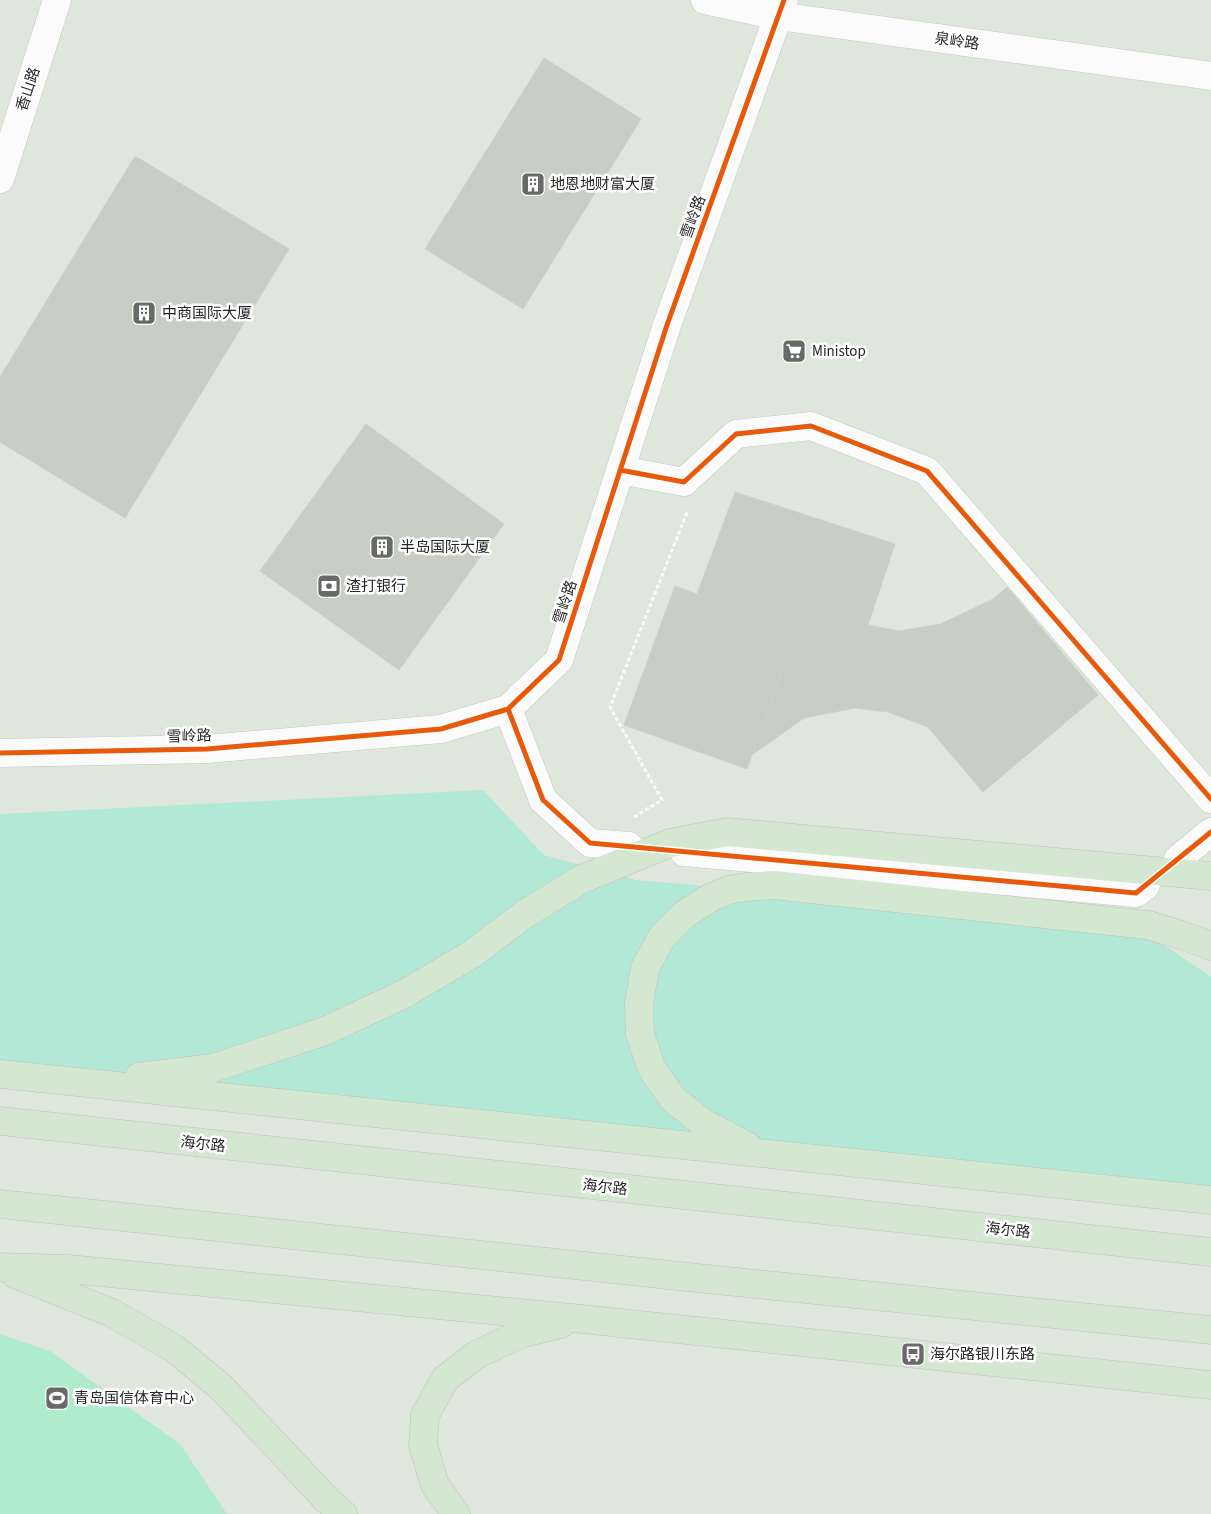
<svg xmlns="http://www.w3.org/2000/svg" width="1211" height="1514" viewBox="0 0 1211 1514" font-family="'Source Sans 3','Noto Sans SC',sans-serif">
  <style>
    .green { fill: #b2e8d6 }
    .pitch { fill: #afeccc }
    .building { fill: #c8cdc5; stroke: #cbd2c8 }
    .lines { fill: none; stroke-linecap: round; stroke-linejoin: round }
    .minor-casing { stroke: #c6c6c5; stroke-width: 29 }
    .tertiary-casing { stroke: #c6c6c5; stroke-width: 29 }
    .primary-casing { stroke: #c1c3bf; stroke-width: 29 }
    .path { stroke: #fafbfa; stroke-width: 3; stroke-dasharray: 4 2.5; stroke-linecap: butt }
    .minor { stroke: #fafbfa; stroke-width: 28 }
    .tertiary { stroke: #fafbfa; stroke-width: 28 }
    .primary { stroke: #d4e7d0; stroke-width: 28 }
    .cycleway-casing { stroke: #fff; stroke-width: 8 }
    .cycleway { stroke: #e8590c; stroke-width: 5 }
    .labels { text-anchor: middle; stroke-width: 5; stroke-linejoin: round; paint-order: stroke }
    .street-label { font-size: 15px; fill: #272727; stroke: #fff }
    .poi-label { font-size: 15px; fill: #272727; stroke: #fff; text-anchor: start }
  </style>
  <rect width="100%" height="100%" fill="#dfe7dc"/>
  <path class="green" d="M 483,790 L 544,855 L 636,880 L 1132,923 L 1211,977 L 1211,1194 L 0,1069 L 0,814 Z"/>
  <path class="pitch" d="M 0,1334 L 50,1351 L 180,1444 L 227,1514 L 0,1514 Z"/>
  <path class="building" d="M 544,58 L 641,119 L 523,309 L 425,249 Z
    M 135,156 L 289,249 L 125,518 L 0,442 L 0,377 Z
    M 366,424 L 504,524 L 399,670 L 260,571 Z
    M 735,492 L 895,544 L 868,625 L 899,631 L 941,624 L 995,598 L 892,685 L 928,727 L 888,712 L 855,708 L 804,718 L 752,755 L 797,631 L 697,594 Z
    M 675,586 L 797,631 L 747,769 L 624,725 Z
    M 1007,587 L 1098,695 L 983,792 L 892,685 Z"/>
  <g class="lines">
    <g class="minor-casing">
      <path id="minor" d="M 705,0 L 778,16 L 1211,76
        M 0,179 L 57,0
        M 620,470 L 684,482 L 736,434 L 811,426 L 927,471 L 1211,799
        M 508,709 L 543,800 L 590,843 L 629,846
        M 684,852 L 1136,893 L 1146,885
        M 1178,859 L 1211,832"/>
    </g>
    <g class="tertiary-casing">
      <path id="tertiary" d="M 0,753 L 207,749 L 441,729 L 508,709 L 559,660 L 667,325 L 784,0"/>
    </g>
    <g class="primary-casing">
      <path id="primary" d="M 0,1074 L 1211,1200
        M 139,1077 L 213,1068 L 325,1031 L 404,994 L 472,954 L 525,914 L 582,879 L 670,843 L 727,832 L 1211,876
        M 0,1121 C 403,1167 807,1209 1211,1252
        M 747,1146 L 702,1122 L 673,1099 L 652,1069 L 640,1034 L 639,1003 L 645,968 L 662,937 L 685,914 L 710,898 L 728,890 L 746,887 L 774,885 L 1148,925 L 1181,935 L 1211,946
        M 0,1204 L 707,1279 L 1211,1330
        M 0,1267 L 68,1269 L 582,1319 L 1211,1385
        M 15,1274 L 112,1313 L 175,1349 L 222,1388 L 326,1499 L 343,1514
        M 456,1514 L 435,1485 L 423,1445 L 425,1415 L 445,1379 L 476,1355 L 520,1334 L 561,1324"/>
    </g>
    <path class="path" d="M 634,817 L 662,800 L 610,707 L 688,510"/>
    <use href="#minor" class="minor"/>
    <use href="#tertiary" class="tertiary"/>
    <use href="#primary" class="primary"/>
    <g class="cycleway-casing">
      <path id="cycleway" d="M 620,470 L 684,482 L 736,434 L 811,426 L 927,471 L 1211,799
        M 508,709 L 543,800 L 590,843 L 1136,893 L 1211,832
        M 0,753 L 207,749 L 441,729 L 508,709 L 559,660 L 667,325 L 784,0"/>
    </g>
    <use href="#cycleway" class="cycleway"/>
  </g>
  <defs>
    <g id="building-square" transform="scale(1.25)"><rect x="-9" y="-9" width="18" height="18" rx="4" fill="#676a66" stroke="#fff"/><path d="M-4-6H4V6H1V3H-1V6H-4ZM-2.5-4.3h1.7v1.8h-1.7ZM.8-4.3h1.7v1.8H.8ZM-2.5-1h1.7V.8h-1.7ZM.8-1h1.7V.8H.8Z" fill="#fff"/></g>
    <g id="supermarket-square" transform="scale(1.25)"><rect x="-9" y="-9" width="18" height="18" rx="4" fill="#676a66" stroke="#fff"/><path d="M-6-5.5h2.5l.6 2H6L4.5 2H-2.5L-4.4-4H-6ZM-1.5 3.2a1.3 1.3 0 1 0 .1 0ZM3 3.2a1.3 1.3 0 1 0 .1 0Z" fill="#fff"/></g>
    <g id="bank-square" transform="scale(1.25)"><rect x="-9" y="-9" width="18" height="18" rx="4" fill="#676a66" stroke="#fff"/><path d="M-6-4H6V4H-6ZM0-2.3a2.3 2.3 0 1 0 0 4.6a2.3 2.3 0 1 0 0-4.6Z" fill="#fff"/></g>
    <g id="bus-square" transform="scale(1.25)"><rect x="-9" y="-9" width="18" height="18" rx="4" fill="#676a66" stroke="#fff"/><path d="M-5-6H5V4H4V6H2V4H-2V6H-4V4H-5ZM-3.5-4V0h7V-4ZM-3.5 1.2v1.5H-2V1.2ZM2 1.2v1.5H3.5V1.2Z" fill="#fff"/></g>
    <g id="stadium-square" transform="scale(1.25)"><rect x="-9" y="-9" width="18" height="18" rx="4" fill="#676a66" stroke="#fff"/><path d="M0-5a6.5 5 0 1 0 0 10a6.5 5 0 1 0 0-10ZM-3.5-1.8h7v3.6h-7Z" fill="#fff"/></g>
  </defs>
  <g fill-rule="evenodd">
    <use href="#building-square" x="533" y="184"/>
    <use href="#building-square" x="144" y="313"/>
    <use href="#supermarket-square" x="794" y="351"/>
    <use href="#building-square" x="382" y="547"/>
    <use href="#bank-square" x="329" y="586"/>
    <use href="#bus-square" x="913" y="1354"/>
    <use href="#stadium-square" x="57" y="1398"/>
  </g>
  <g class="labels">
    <g class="street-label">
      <text transform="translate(957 41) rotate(8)" y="5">泉岭路</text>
      <text transform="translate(28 89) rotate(-72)" y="5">香山路</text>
      <text transform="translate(693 217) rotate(-70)" y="5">雪岭路</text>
      <text transform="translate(565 602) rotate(-72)" y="5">雪岭路</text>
      <text transform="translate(189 736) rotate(-2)" y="5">雪岭路</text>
      <text transform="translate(203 1144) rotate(6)" y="5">海尔路</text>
      <text transform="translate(605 1187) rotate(6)" y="5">海尔路</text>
      <text transform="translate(1008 1230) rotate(6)" y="5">海尔路</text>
    </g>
    <g class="poi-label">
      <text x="550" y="189">地恩地财富大厦</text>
      <text x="162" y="318">中商国际大厦</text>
      <text x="812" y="356">Ministop</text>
      <text x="400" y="552">半岛国际大厦</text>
      <text x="346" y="591">渣打银行</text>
      <text x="930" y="1359">海尔路银川东路</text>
      <text x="74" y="1403">青岛国信体育中心</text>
    </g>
  </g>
</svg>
